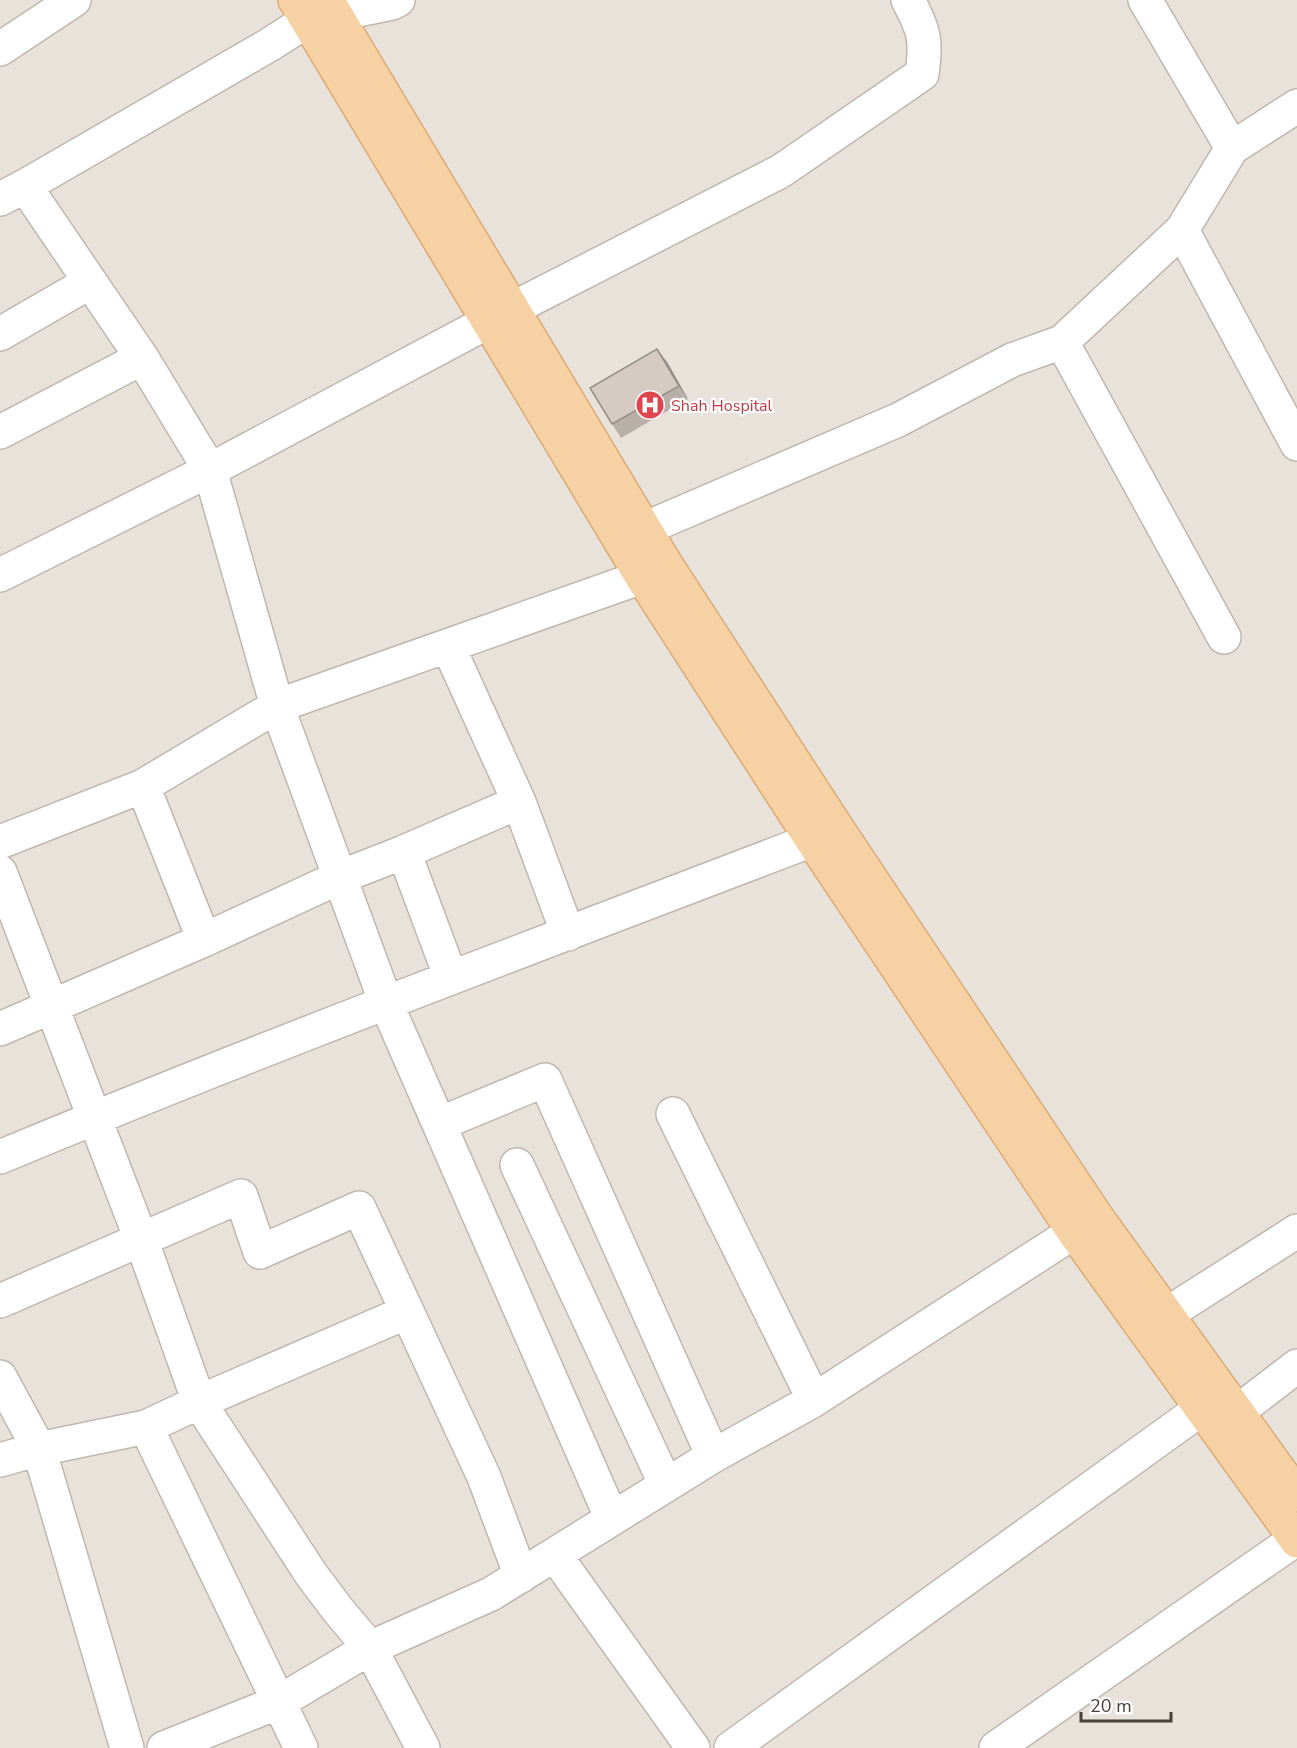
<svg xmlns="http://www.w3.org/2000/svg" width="1297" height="1748" viewBox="0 0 1297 1748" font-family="'Nunito Sans',sans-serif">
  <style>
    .residential { fill: #e8e2db }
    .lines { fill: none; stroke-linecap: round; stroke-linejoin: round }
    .minor-casing { stroke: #c0b7af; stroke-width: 36 }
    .major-casing { stroke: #daab75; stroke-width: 36 }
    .minor { stroke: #fff; stroke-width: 33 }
    .major { stroke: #f6d1a4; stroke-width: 33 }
    .wall { fill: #b7afa8 }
    .shaded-wall { fill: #958e88 }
    .building { fill: #d5cbc3; stroke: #958e88; stroke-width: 1.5 }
    .labels { text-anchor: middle; stroke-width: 4.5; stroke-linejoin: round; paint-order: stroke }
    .health-label { font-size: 16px; fill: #be3a42; stroke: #fff; text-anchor: start }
  </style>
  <rect width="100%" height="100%" fill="#f5f1ec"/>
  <path class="residential" d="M 0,0 L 1297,0 L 1297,1748 L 0,1748 Z"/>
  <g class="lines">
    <g class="minor-casing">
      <path id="minor" d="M 1145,0 L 1232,148 L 1297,106
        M 0,49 L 74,0
        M 25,186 L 269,45 L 308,20 L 392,3 L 398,0
        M 0,199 L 25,186 L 142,358 L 210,470 L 277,706 L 386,1003 L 612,1519
        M 1182,230 L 1297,444
        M 0,334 L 90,282
        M 1062,342 L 1224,637
        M 0,432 L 142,358
        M 644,529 L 898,420 L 1012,360 L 1062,342 L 1182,230 L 1232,148
        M 0,575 L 210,470 L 512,309 L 781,171 L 922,74 C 927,40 924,30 908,0
        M 448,646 L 519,802 L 568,934
        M 143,786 L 204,940 L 340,877 L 404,852 L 451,978
        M 0,842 L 143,786 L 277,706 L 642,577
        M 404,852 L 519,802
        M 0,872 L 141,1239 L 199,1402 L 407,1312
        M 0,1029 L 204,940
        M 673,1114 L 814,1400
        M 439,1124 L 545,1080 L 713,1456
        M 0,1157 C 268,1045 541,944 812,840
        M 517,1165 L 666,1485
        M 0,1301 L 241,1196 L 260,1252 L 359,1208 L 484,1477 L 521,1576
        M 1167,1314 L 1297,1231
        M 0,1377 L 39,1449 L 127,1748
        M 1237,1412 L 1297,1366
        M 146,1427 L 301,1748
        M 0,1460 L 39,1449 L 146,1427 L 199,1402 L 311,1574 L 338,1610 L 370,1648 L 423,1748
        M 555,1555 L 693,1748
        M 164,1748 L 279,1702 L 370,1648 L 491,1594 L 713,1456 L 814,1400 L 1074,1232
        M 731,1748 L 1201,1409
        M 996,1748 L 1296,1539"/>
    </g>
    <g class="major-casing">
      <path id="major" d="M 295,0 L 642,577 L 812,840 L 1074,1232 L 1297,1541
        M 327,0 L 665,563 L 835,825 L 1096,1216 L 1297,1495"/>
    </g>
    <use href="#minor" class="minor"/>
    <use href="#major" class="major"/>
  </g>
  <path class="wall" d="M 667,362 L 688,399 L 621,438 L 612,424 Z"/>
  <path class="shaded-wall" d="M 657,349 L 667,362 L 688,399 L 679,386 Z"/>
  <path class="building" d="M 657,349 L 679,386 L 612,424 L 590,388 Z"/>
  <defs>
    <g id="hospital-disc" transform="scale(1.5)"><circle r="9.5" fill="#e0444e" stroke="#fff"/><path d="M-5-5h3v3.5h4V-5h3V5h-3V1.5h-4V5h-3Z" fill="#fff"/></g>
  </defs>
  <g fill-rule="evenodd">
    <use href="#hospital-disc" x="650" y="405"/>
  </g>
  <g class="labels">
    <g class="health-label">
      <text x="671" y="411">Shah Hospital</text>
    </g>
  </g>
  <path d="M1081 1712v9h90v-9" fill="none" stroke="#49413a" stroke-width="3"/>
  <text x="1090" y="1712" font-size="18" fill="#49413a" stroke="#ffffff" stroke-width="4.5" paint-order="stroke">20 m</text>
</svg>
